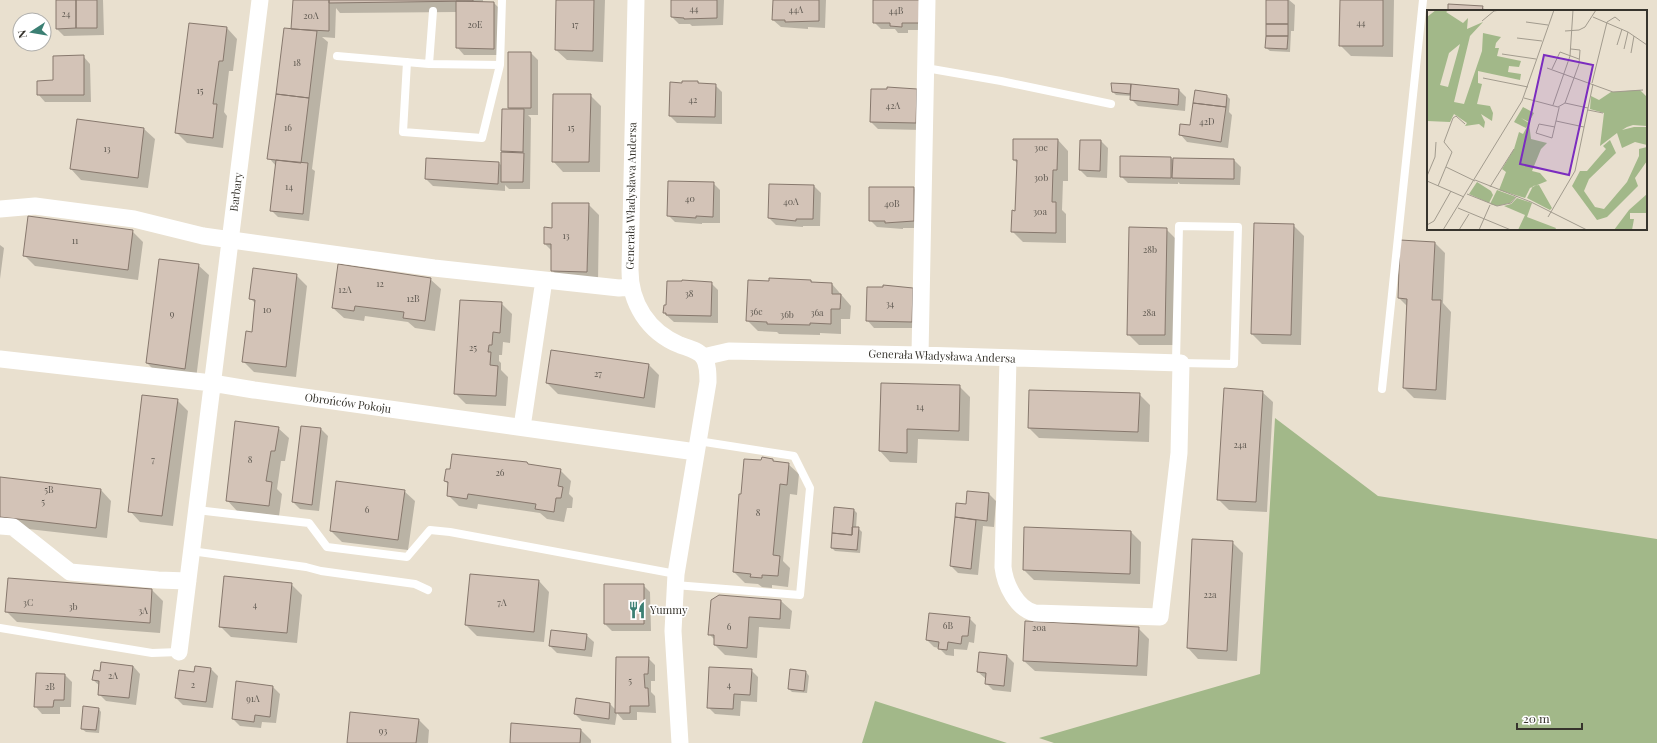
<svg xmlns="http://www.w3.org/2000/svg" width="1657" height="743" viewBox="0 0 1657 743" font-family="'Playfair Display',serif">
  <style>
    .green { fill: #a2b889 }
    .shadow { fill: #0003 }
    .building { fill: #d3c3b7; stroke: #87786d }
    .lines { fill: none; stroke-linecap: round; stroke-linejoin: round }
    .lane { stroke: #fff; stroke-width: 8 }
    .street { stroke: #fff; stroke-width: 17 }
    .labels { text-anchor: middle; stroke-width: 3; stroke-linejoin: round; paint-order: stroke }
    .number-label { font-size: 9px; fill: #5e5850 }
    .street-label { font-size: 11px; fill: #37342d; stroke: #fff }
    .poi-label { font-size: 11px; fill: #37342d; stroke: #fff; text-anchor: start }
    .inset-road { fill: none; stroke: #a29b8e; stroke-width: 1 }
    .view { fill: #7b2cbf; fill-opacity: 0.15; stroke: #7b2cbf; stroke-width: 2 }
    .inset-edge { fill: none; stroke: #37342d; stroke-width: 2 }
  </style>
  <rect width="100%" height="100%" fill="#e9e0cf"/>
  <path class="green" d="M 1275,418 L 1378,496 L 1657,539 L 1657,743 L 1054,743 L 1039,738 L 1260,674 Z
    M 875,701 L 1007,743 L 862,743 Z"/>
  <path class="shadow" d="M 57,0 L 103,0 L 104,35 L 64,36 L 57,29 Z
    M 294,0 L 483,0 L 483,3 L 494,3 L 501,10 L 500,55 L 464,55 L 457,47 L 457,12 L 340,13 L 336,8 L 335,38 L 322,37 L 328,42 L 312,169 L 315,171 L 309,221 L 278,217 L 271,210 L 276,166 L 269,158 L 294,30 Z
    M 557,0 L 605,0 L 603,62 L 567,60 L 556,50 Z
    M 672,0 L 724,0 L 723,25 L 692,26 L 690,24 L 679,24 L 672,17 Z
    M 774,0 L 826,0 L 825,28 L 808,27 L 808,29 L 781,27 L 773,20 Z
    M 874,0 L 926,0 L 926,30 L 908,30 L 908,33 L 898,33 L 895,29 L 881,29 L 874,22 Z
    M 1267,0 L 1289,0 L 1295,5 L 1294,31 L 1291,31 L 1290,52 L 1270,51 L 1266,48 Z
    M 1341,0 L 1394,0 L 1393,57 L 1351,56 L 1340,45 Z
    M 1482,7 L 1487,11 L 1449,11 Z
    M 190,24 L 227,28 L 237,39 L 233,71 L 229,71 L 224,112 L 227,116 L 223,148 L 187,143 L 176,132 Z
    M 531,53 L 538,60 L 538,115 L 528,115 L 531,118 L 530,189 L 509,189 L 505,185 L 505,191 L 433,186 L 426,179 L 499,163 L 502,166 L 503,110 L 511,110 L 509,108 Z
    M 83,56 L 90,64 L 91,102 L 45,102 L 38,94 Z
    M 698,82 L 700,84 L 715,85 L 722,92 L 722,124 L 677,123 L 670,116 L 683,84 Z
    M 1112,84 L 1179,90 L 1186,97 L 1185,111 L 1138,106 L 1131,99 L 1131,96 L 1116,95 L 1113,92 Z
    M 916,90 L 922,130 L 878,129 L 871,122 Z
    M 590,95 L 601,106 L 600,172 L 563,172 L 553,161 Z
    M 1227,96 L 1230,99 L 1229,112 L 1232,115 L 1228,148 L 1187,142 L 1180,134 Z
    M 78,120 L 144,129 L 155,139 L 148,188 L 81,180 L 71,169 Z
    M 1058,140 L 1068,151 L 1068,181 L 1063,181 L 1062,210 L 1066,214 L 1066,243 L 1023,242 L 1012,231 L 1016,212 L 1018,164 L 1014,160 Z
    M 1101,141 L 1108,148 L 1107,178 L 1087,177 L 1080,170 Z
    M 1171,158 L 1174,161 L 1234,160 L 1241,167 L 1240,185 L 1180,184 L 1178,182 L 1178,184 L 1128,183 L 1121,176 Z
    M 713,183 L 720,190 L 720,223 L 702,223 L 702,224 L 675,222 L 668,215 Z
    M 814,186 L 821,193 L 820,226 L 803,226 L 803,227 L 776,225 L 769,218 Z
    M 870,188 L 914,188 L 921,196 L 921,228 L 903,228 L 903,229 L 877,227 L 870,220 Z
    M 588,204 L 599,215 L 598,282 L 562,281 L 552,270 L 552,251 L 545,244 L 553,229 Z
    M 1293,225 L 1304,236 L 1301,345 L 1262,344 L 1252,334 Z
    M 1166,229 L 1177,240 L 1175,345 L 1139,345 L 1128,334 Z
    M 132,231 L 143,242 L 138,280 L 35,266 L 24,255 Z
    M 1435,243 L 1445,253 L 1443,303 L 1451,312 L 1446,400 L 1414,398 L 1404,388 L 1408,307 L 1399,298 Z
    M 0,245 L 4,248 L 0,279 Z
    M 198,265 L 209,275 L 196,379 L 158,374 L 147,363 Z
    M 296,275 L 307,286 L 296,377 L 254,372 L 243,361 L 252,333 L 256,304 L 250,298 Z
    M 430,279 L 441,289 L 435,331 L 415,328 L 408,322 L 365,316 L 364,321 L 344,318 L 333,308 Z
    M 811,281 L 813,283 L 832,284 L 851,306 L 850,319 L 841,319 L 841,334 L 820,333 L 820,335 L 779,334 L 777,332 L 758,331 L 747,320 L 769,282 Z
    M 711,283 L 718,290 L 718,323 L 674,322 L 664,313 L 664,306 Z
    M 912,289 L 919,328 L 874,328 L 867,320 Z
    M 501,303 L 512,314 L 510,343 L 503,342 L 502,355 L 499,355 L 499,361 L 501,363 L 501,370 L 508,377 L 506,406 L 466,404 L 455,393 Z
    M 649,365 L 659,375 L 655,408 L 558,394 L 547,383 Z
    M 882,384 L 959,386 L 970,397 L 969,441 L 918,439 L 917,463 L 890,462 L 880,451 Z
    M 1262,392 L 1273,402 L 1267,512 L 1229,510 L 1218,499 Z
    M 1139,394 L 1150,405 L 1149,442 L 1039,438 L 1029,428 Z
    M 177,400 L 188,411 L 173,526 L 140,522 L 130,511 Z
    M 278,428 L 289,438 L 285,461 L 281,461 L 277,489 L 282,494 L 279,516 L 237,511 L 227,500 Z
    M 321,429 L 328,436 L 319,511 L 300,509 L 293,502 Z
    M 773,460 L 776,463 L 788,464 L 799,474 L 797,495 L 790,494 L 783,561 L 790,568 L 788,587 L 772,585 L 772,588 L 762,587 L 758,584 L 745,583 L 734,572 L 742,495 L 762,461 Z
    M 529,466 L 560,470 L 571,481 L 569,494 L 573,498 L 572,508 L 567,508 L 564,522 L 547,519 L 540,513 L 478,504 L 477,509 L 459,506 L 448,495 L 449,485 L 445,481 Z
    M 0,478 L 101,490 L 111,501 L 107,538 L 2,526 L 0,524 Z
    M 404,491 L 415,501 L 408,550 L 342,542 L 331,531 Z
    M 968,492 L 989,494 L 996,501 L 994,527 L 983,526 L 978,575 L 958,573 L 951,566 L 957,504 L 967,505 Z
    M 854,510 L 857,513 L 856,528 L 858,528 L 862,532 L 860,553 L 835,551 L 832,548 Z
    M 1131,532 L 1141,542 L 1140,584 L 1034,580 L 1024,570 Z
    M 1232,542 L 1243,553 L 1237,661 L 1198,659 L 1188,648 Z
    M 9,579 L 152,590 L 163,601 L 160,633 L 17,622 L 6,611 Z
    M 539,581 L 549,592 L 544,642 L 477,636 L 466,625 Z
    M 291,584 L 302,595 L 297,643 L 231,637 L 220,626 Z
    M 643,585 L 650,592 L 651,631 L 612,631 L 605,624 Z
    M 781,601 L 792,611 L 790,629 L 759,627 L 757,658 L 725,655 L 715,645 L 715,640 L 709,634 Z
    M 969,618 L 976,625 L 974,643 L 969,642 L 967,650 L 954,649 L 954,656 L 946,655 L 939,648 L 934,647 L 927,640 Z
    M 1138,628 L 1149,639 L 1147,676 L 1035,671 L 1024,661 Z
    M 586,635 L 594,642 L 592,657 L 557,653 L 550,646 Z
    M 1007,656 L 1014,663 L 1011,692 L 993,690 L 986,683 L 986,679 L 978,672 Z
    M 648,658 L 655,665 L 655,681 L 651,681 L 651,692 L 655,696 L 656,713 L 637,712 L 637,720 L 623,720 L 617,713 L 615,725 L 582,721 L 575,714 L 577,700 L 610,704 L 616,710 Z
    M 133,666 L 140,674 L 136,705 L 106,701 L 99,694 L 100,686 L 93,680 L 101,672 Z
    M 196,667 L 211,669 L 218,676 L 213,708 L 183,705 L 176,698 L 195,673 Z
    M 751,670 L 758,677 L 757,702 L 741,701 L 740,716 L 715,714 L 708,707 Z
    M 806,672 L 809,676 L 807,693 L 792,692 L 789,689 Z
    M 65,675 L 72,682 L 71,707 L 60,707 L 60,714 L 42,714 L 35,706 Z
    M 273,687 L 280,694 L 276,723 L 262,722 L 261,728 L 240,726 L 233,719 Z
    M 98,708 L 101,712 L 99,733 L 86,732 L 82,729 Z
    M 418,719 L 429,730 L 428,743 L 348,743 Z
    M 581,730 L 591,740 L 591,743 L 511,743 Z"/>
  <path class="building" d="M 56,0 L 76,0 L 76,28 L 56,29 Z
    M 76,0 L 97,0 L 97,28 L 76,28 Z
    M 293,0 L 329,0 L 329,31 L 291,29 Z
    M 329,0 L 473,0 L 473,1 L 329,3 Z
    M 556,0 L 594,0 L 593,51 L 555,50 Z
    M 671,0 L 717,0 L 717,18 L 684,19 L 684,18 L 671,17 Z
    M 773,0 L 819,0 L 819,21 L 785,22 L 785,20 L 772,20 Z
    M 873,0 L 920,0 L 919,23 L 902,23 L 902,27 L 890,26 L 890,23 L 873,23 Z
    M 1266,0 L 1288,0 L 1288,24 L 1266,24 Z
    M 1340,0 L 1383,0 L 1383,46 L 1339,46 Z
    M 456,1 L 494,2 L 494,49 L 456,48 Z
    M 1448,4 L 1483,6 L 1482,11 L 1448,11 Z
    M 189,23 L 227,27 L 223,61 L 219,61 L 213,104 L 217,104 L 213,138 L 175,133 Z
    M 1266,24 L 1288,24 L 1288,36 L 1266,36 Z
    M 284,28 L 317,31 L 309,98 L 276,94 Z
    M 1266,36 L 1288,36 L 1287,49 L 1265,48 Z
    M 508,52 L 531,52 L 531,108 L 508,108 Z
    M 84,55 L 84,95 L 37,95 L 37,81 L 53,80 L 53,56 Z
    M 682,81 L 698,81 L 698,83 L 716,84 L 715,117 L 669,116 L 670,82 L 682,83 Z
    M 1111,83 L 1131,84 L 1130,94 L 1112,92 Z
    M 1131,84 L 1179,89 L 1178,105 L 1130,100 Z
    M 887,87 L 917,89 L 916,123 L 870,122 L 871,89 L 887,89 Z
    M 1195,90 L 1227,95 L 1226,107 L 1193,103 Z
    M 276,94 L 309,98 L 301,163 L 267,159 Z
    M 553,94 L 591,94 L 589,162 L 552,162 Z
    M 1193,103 L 1226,107 L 1221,142 L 1179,135 L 1180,124 L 1190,125 Z
    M 502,109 L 524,109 L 523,152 L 501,151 Z
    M 77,119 L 144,128 L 138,178 L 70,169 Z
    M 1013,139 L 1058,139 L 1057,170 L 1053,170 L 1052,202 L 1056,202 L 1056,233 L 1011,232 L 1012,210 L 1015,211 L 1017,160 L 1013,160 Z
    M 1080,140 L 1101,140 L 1100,171 L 1079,170 Z
    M 501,152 L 524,153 L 523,182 L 501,182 Z
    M 1120,156 L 1171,157 L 1171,178 L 1120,177 Z
    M 426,158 L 499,162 L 498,184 L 425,179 Z
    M 1173,158 L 1234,159 L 1234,179 L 1172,178 Z
    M 276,160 L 308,163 L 303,214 L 270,211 Z
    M 668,181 L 714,182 L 713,217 L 696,216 L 696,218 L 667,216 Z
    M 769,184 L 814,185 L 813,219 L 796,219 L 796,221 L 768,218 Z
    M 869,187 L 914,187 L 914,221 L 885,223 L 885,221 L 869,221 Z
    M 552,203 L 589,203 L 587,272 L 551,271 L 551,244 L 544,244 L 544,227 L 552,228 Z
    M 28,216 L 133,230 L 128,270 L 23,256 Z
    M 1254,223 L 1294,224 L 1291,335 L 1251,334 Z
    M 1129,227 L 1167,228 L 1165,335 L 1127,335 Z
    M 1400,240 L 1435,242 L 1432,300 L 1441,300 L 1436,390 L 1403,388 L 1407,299 L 1398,298 Z
    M 159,259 L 199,264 L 185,369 L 146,363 Z
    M 338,264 L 431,278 L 425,321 L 403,318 L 404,312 L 355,306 L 354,311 L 332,308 Z
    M 253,268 L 297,274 L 286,367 L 242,362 L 246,331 L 252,332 L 255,300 L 249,299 Z
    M 769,278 L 811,280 L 811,282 L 832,283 L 832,294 L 841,294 L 840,309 L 831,309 L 831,324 L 810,323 L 810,325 L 767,324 L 767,322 L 746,321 L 748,280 L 769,281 Z
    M 682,280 L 712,282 L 711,316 L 666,315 L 666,313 L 663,313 L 664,305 L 666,305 L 667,281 L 682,281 Z
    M 883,285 L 913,288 L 912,322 L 866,321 L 867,287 L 883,287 Z
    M 460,300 L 502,302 L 500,333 L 493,332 L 492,345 L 489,345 L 488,352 L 491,352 L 490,365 L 498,366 L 496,396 L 454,394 Z
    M 551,350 L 649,364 L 644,398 L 546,383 Z
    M 881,383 L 960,385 L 959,431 L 907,429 L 907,453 L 879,451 Z
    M 1224,388 L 1263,391 L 1256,502 L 1217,500 Z
    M 1029,390 L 1140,393 L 1138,432 L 1028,428 Z
    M 142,395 L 178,399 L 162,516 L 128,512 Z
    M 235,421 L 279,427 L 275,451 L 271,451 L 266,481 L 272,482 L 269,506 L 226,501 Z
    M 301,426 L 321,428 L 312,505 L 292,502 Z
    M 452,454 L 527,462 L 528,464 L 561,469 L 558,486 L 563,487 L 561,498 L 556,498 L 554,512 L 535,509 L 536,504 L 468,494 L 467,499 L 447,496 L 448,482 L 444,481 L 446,469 L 450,469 Z
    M 762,457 L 773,459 L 773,461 L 789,463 L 787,485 L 780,484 L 773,555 L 780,556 L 778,576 L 762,575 L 762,578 L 750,577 L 751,574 L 733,572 L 739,494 L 741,494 L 744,459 L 761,460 Z
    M 0,477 L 101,489 L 96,528 L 0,517 Z
    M 336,481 L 405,490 L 398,540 L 330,531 Z
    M 967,491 L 989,493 L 987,521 L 955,517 L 956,503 L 966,504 Z
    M 834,507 L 854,509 L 852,535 L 832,533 Z
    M 955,517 L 976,520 L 971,569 L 950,566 Z
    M 852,527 L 859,527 L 857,550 L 831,548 L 832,533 L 852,535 Z
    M 1024,527 L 1131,531 L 1130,574 L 1023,570 Z
    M 1192,539 L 1233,541 L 1227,651 L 1187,648 Z
    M 470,574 L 539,580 L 534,632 L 465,625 Z
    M 224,576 L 292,583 L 287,633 L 219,627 Z
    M 8,578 L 152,589 L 150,623 L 5,612 Z
    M 604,584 L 644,584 L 644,624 L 604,624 Z
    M 719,595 L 781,600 L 780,619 L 749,617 L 747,648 L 714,645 L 714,635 L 708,635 L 711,600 Z
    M 929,613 L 970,617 L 968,636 L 962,636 L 961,644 L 948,642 L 947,650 L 938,649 L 939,642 L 926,640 Z
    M 1025,621 L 1139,627 L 1137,666 L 1023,661 Z
    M 551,630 L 587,634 L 585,650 L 549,646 Z
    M 979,652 L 1007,655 L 1004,686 L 985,684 L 986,673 L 977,672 Z
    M 616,657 L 649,657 L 648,674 L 644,674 L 645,688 L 648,688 L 649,706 L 630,706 L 630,713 L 615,713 Z
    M 101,662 L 133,666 L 129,698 L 98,695 L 99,681 L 92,680 L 94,670 L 100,671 Z
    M 195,666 L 211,668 L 206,702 L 175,698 L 179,670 L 194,672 Z
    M 709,667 L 752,669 L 750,695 L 734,694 L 733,709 L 707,708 Z
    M 790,669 L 806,671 L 804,691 L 788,689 Z
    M 36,673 L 65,674 L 64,700 L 54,700 L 53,707 L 34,707 Z
    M 236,681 L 273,686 L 270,717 L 255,715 L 254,722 L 232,719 Z
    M 576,698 L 610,703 L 609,719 L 574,714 Z
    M 83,706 L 99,708 L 96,730 L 81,729 Z
    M 350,712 L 419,719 L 416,743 L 347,743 Z
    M 511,723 L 581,729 L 580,743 L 510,743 Z"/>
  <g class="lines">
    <path class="lane" d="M 337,56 L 429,64 L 433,11
      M 407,62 L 403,132 L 482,138 L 500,65 L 502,0
      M 429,64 L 500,65
      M 926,68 L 1001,81 L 1111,104
      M 1176,362 L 1179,226 L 1238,227 L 1234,364 L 1181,363
      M 1382,389 L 1423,0
      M 197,510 L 309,523 L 327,547 L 407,557 L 430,530 L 450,532 L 676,574
      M 191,551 L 306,567 L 321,571 L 415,584 L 428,590
      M 675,585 L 800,595 L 810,488 L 794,456 L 698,441
      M 0,628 L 152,653 L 179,652"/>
    <path class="street" d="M 636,0 L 630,270 C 630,303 648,332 680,345 C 688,348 699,350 704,358 C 708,365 708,374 708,382 L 676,574 L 673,631 L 680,743
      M 0,209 L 35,206 L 134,219 L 203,236 L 434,268 L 619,288 L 631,287
      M 920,355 L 927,0
      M 703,357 L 729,351 L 920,355 L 1181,363 L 1179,453 L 1160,617 L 1035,613 C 1017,609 1005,585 1003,567 L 1008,358
      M 0,359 L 212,383 L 254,390 L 696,452
      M 522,427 L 544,280
      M 0,526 L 13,527 L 70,572 L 158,580 L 188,581
      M 179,652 L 260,0"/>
  </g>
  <defs>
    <g id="restaurant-bare" transform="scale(1.38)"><path d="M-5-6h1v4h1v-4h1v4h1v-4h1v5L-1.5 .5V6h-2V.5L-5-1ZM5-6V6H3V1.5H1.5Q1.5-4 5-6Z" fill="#3b7f73" stroke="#fff" stroke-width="2.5" paint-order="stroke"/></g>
  </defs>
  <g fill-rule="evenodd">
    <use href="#restaurant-bare" x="637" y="610"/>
  </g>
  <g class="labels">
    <g class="number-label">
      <text x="694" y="12">44</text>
      <text x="796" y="13">44A</text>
      <text x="896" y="14">44B</text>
      <text x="66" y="17">24</text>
      <text x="311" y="19">20A</text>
      <text x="1361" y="26">44</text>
      <text x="475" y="28">20E</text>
      <text x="575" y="28">17</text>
      <text x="297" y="66">18</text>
      <text x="200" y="94">15</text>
      <text x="693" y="103">42</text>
      <text x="893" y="109">42A</text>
      <text x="1207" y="125">42D</text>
      <text x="288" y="131">16</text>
      <text x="571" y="131">15</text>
      <text x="1041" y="151">30c</text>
      <text x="107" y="152">13</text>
      <text x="1041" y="181">30b</text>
      <text x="289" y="190">14</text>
      <text x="690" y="202">40</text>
      <text x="791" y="205">40A</text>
      <text x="892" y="207">40B</text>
      <text x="1040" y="215">30a</text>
      <text x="566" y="239">13</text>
      <text x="75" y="244">11</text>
      <text x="1150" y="253">28b</text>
      <text x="380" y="287">12</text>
      <text x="345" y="293">12A</text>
      <text x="689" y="297">38</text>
      <text x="413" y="302">12B</text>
      <text x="890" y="307">34</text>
      <text x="267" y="313">10</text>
      <text x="756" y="315">36c</text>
      <text x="817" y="316">36a</text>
      <text x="1149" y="316">28a</text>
      <text x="172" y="317">9</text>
      <text x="787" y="318">36b</text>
      <text x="473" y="351">25</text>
      <text x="598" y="377">27</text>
      <text x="920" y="410">14</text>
      <text x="1240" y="448">24a</text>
      <text x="153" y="463">7</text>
      <text x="250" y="463">8</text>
      <text x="500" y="476">26</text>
      <text x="49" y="493">5B</text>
      <text x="43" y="505">5</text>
      <text x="367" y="513">6</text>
      <text x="758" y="516">8</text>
      <text x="1210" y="598">22a</text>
      <text x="28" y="606">3C</text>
      <text x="502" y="606">7A</text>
      <text x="255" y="608">4</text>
      <text x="73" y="610">3b</text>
      <text x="143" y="614">3A</text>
      <text x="948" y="629">6B</text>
      <text x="729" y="630">6</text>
      <text x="1039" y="631">20a</text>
      <text x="113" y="679">2A</text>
      <text x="630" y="684">5</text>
      <text x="193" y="688">2</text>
      <text x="729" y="688">4</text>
      <text x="50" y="690">2B</text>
      <text x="253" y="702">91A</text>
      <text x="383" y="734">93</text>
    </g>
    <g class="street-label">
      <text transform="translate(236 192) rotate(-83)" y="4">Barbary</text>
      <text transform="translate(631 196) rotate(-89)" y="4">Generała Władysława Andersa</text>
      <text transform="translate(942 356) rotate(2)" y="4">Generała Władysława Andersa</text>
      <text transform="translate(348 403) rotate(8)" y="4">Obrońców Pokoju</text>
    </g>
    <g class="poi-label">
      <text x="650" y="614">Yummy</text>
    </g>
  </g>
  <g transform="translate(1427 10)">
    <rect width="220" height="220" fill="#e9e0cf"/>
    <path d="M 9,0 L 22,0 L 19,2 L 36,13 L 41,8 L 40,19 L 56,12 L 43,26 L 27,92 L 37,94 L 55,41 L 56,23 L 74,27 L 69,33 L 68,38 L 72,38 L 70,46 L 94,51 L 92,57 L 82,56 L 81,62 L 94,64 L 93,70 L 51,61 L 51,73 L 55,74 L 50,94 L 63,96 L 66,103 L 65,111 L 54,104 L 58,112 L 57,118 L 52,114 L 38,116 L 40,113 L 27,104 L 23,112 L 0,111 L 0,7 ZM 33,34 L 21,77 L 13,75 L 22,43 ZM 213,80 L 220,87 L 220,116 L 206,115 L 200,117 L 195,120 L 207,117 L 220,117 L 220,135 L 208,132 L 195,138 L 190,123 L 173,136 L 177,103 L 163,99 L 164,86 L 172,90 L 184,82 ZM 96,97 L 107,103 L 102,112 L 94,108 L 102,113 L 99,118 L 87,112 ZM 102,113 L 104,129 L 120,133 L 114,139 L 105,161 L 113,163 L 120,171 L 103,178 L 98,188 L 72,180 L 79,162 L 75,159 L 87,139 L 92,122 L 96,124 ZM 183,130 L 189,143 L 162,169 L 157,181 L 168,197 L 177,199 L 200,172 L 212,146 L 212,139 L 220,137 L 220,151 L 208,168 L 211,176 L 180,207 L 170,210 L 145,176 L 153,161 L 160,161 L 179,139 L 176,136 ZM 50,172 L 64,181 L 66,185 L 62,193 L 42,184 ZM 112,175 L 125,198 L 123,200 L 100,188 L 106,176 ZM 70,180 L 89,187 L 83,193 L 70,196 L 63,194 ZM 220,184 L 220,203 L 203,203 L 203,209 L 207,209 L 205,220 L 187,220 L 202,200 ZM 90,188 L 105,193 L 100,207 L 129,218 L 128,220 L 91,220 L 98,205 L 77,196 L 84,194 Z" fill="#a2b889" fill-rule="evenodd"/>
    <path class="inset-road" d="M 166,7 L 201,22 L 220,35M 55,11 L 67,1 L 73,0M 99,12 L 121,15M 138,21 L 152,20 L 158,17 L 169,0M 90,28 L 115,31M 190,35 L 195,19M 197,39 L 201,22M 204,43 L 207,26M 75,44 L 109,49M 120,58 L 186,82 L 216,80M 125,59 L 133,42 L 152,49M 56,68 L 101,77M 165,73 L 180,12 L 188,7 L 193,11M 97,88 L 131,97 L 138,93 L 161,98M 138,93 L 152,54 L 153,40 L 144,39M 126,95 L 143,46 L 146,0M 161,100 L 176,103M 129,111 L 157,117M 128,117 L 112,114 L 109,123 L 125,128 L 132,98 L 132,97M 19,157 L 48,171M 0,166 L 8,147 L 9,132M 48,170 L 104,192 L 160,220M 0,171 L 37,187M 11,176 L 25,142 L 17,132 L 26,108 L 29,106 L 38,114M 63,177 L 87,139M 40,184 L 70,196 L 84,193 L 90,186M 31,198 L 84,220M 121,207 L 148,161 L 166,74M 0,215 L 7,211 L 24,181M 16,220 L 95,91 L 127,0M 32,220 L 42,204M 52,220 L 63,195"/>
    <path class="view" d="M 117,45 L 166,55 L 142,165 L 93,154 Z"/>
    <rect width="220" height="220" class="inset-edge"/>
  </g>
  <g transform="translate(32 32) rotate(258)"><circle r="19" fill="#ffffff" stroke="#afaeab"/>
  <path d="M0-3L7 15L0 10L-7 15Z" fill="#3b7f73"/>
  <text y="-6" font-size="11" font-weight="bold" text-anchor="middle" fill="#37342d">N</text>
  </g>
  <path d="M1517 723v6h65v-6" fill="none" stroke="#37342d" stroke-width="2"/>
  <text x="1523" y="723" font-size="12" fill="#37342d" stroke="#ffffff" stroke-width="3" paint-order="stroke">20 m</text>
</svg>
